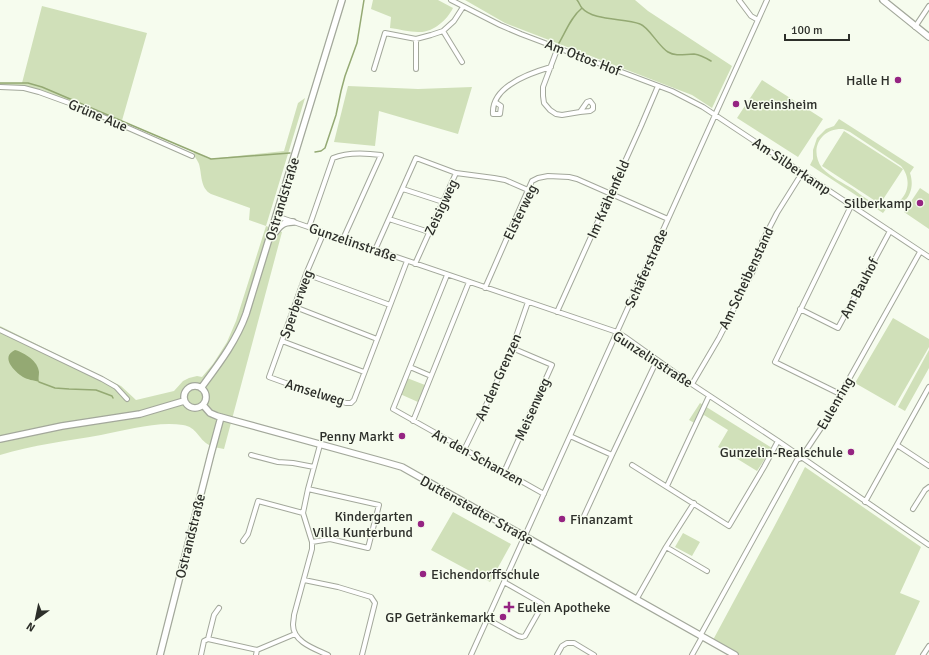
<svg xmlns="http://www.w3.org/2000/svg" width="929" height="655" viewBox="0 0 929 655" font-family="Signika,sans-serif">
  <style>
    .green { fill: #d0e0b9; fill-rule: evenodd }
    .water { fill: #94a973 }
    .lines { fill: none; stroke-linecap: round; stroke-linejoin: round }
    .stream { stroke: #94a973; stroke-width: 1.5 }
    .street-casing { stroke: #a3a89b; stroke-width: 6 }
    .secondary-casing { stroke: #a3a89b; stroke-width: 8 }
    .street { stroke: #fff; stroke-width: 4 }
    .secondary { stroke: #fff; stroke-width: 5.5 }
    .poi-dot { fill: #952482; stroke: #f6fcee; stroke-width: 1.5 }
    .labels { text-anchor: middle; stroke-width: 3; stroke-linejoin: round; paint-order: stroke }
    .street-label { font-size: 14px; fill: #2d2f2a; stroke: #f6fcee }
    .poi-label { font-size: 14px; fill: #2d2f2a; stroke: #f6fcee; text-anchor: end }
  </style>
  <rect width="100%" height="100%" fill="#f6fcee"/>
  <path class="green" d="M 373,0 L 438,0 L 453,8 C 447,20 433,33 418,32 C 409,32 399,29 390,28 L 391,17 L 371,9 Z
    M 465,0 L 635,0 L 648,11 L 732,66 L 712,108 L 692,95 L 505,23 Z
    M 42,6 L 147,33 L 121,124 L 36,89 L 21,86 L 0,86 L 0,83 L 22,83 Z
    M 762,80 L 823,119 L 798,157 L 737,118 Z
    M 348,86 L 418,89 L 472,87 L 458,134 L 379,111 L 375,146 L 334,142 Z
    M 305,98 L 266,226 L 282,232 L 224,449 C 219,448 213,447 209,445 C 198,439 197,427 183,425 C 157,421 127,430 101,435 C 67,441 33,445 0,455 L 0,326 L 121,386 L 136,400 L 174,391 L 183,381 L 189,378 L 197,376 L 202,377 L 213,364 L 227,342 L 236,321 L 266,226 L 249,220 L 250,208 L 211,194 C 200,188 202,174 199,164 C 197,159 194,157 194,152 L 209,159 L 284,151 L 298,103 Z
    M 839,119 L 914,167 L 910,173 C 916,191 906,207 886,209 L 883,213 L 810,165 L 813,159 L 813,150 L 817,138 L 826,129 L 834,126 ZM 843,129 L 850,132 L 901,166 C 916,183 904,210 880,205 C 871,203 861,195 853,189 C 843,183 831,177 822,168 C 809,150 820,128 843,129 Z
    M 844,131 L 903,169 L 880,204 L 822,166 Z
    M 920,188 L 929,194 L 929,229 L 904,212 Z
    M 893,318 L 929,339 L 929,347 L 895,406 L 855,383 Z
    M 929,350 L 929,368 L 905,411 L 898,407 Z
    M 407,378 L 425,385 L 418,402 L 400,394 Z
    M 700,403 L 772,448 L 757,471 L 718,447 L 728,430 L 704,415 L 698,425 L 689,420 Z
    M 805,467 L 921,547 L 900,593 L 920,601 L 895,655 L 740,655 L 713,640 C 744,582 776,525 805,467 Z
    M 453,512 L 511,544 L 490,582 L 431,550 Z
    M 683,533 L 700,542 L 692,556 L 675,547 Z"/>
  <path class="water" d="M 15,350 C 25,353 38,361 39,372 C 39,376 38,378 39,382 C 33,380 28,380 23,377 C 14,371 0,357 15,350 Z"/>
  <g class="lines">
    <path class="stream" d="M 577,0 C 579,2 580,6 582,8 C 593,21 624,18 640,24 C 649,27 658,46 668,52 C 676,57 685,54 694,54 C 701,55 706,58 711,61
      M 559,43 C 566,31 571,17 582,8
      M 0,83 L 28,83 L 42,87 L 211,159 L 290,153
      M 315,152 L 321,151 L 325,148 L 336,115 L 341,91 L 345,76 L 357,43 L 364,0
      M 39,382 L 55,388 L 69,389 L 96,390 L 112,396 L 113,398"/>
    <g class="street-casing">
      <path id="street" d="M 451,0 L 500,25 L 521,34 L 672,91 L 703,107 L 929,257
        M 739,0 L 751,16 L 758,20
        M 915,27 L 929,6
        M 443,31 L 462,62
        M 416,39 L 416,69
        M 558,47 L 543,87 L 543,96 L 544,103 L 550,110 L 556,114 L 562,115 L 580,112 L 587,102 L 590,101 L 593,105 L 593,109 L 590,111 L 580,112
        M 374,69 L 385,33 L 416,39 L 431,35 L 443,31 L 454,21 L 463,7
        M 0,87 L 24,88 L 39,92 L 83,108 L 192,156
        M 495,102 L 501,106 L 500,114 L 493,114 C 491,87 530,73 551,67
        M 403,189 L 443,202
        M 276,216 L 617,332 L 625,337 L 681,377 L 778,441 L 929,545
        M 389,219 L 429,232
        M 309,227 L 333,158 C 347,152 366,153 381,155 L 343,239
        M 324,232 L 306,274 L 269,377 L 305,390 L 346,403 L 351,403 L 354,400 L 407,261
        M 375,250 L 416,158 L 456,173
        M 415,264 L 456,173 L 494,178 L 505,180 L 528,190
        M 306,274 L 390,305
        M 447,275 L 393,409 L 544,494
        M 485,288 L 528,190 L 532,181 L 538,178 L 548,176 L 569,177 L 577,179 L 668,219
        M 295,307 L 377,339
        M 800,309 L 838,328 L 890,231
        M 557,312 L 641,126 L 658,86
        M 0,330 L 102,379 L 116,387 L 127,399
        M 282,341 L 364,372
        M 410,367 L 431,376
        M 692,384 L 719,338 L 754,269 L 759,257 L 762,242 L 777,213 L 802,173
        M 840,394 L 775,362 L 851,206
        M 413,421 L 469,282
        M 570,436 L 612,455 L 657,360
        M 320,445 L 308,489 L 303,513 L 312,542 L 312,549 L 294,615 C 294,618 293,622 293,625 C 293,642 315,649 328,655
        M 897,445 L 929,466
        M 464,450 L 488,401 L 512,348 L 528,302
        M 251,455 L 278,462 L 293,463 L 314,467
        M 632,465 L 729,526 L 764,467 L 778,441
        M 504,472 L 552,365 L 512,348
        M 667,486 L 709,396
        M 308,489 L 379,505 L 368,548 L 330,539 L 312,542
        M 865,502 L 929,387
        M 913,509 L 925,490 L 929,487
        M 584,516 L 612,455
        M 243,541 L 248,534 L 258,501 L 303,513
        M 666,547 L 707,571
        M 304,580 L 338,587 L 371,597 L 375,603 L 362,655
        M 636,600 L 666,547 L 694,503
        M 487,619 L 518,636 L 522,637 L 525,636 L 542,606 L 542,604 L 539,602 L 504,582
        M 700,636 L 797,460 L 801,458 L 825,422 L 920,252
        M 208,639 L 214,615 L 219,608
        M 201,655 L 204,641 L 208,639 L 257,650
        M 256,655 L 257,650 L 295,634
        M 471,655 L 767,0
        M 557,655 L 562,646 L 567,643 L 574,643 L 594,655
        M 692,655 L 702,637
        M 923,655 L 929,646"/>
    </g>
    <g class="secondary-casing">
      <path id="secondary" d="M 883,0 L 929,37
        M 271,238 C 278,229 280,222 293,222
        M184 397a11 11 0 1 1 22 0a11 11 0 1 1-22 0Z
        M 201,388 C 218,365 236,342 246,314 L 342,0
        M 203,405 L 210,413 L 217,416 L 381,461 L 402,467 L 735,655
        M 0,439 L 62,426 L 140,414 L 184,401
        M 160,655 L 211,454 L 221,417"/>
    </g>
    <use href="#street" class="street"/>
    <use href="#secondary" class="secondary"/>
  </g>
  <g class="poi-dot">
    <circle cx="898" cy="80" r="4"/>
    <circle cx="736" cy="104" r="4"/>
    <circle cx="920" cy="203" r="4"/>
    <circle cx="402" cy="436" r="4"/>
    <circle cx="851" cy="452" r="4"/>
    <circle cx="562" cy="519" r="4"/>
    <circle cx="421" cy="524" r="4"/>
    <circle cx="423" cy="574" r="4"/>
    <path d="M507 601h4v4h4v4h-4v4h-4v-4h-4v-4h4z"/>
    <circle cx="503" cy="617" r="4"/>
  </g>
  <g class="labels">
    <g class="street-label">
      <text transform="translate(583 57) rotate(21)" y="5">Am Ottos Hof</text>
      <text transform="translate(98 115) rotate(23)" y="5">Grüne Aue</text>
      <text transform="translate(792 166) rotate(34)" y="5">Am Silberkamp</text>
      <text transform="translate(282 199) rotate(-73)" y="5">Ostrandstraße</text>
      <text transform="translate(608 199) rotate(-66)" y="5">Im Krähenfeld</text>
      <text transform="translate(441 207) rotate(-65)" y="5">Zeisigweg</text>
      <text transform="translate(520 212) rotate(-64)" y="5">Elsterweg</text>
      <text transform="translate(353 242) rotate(19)" y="5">Gunzelinstraße</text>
      <text transform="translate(646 268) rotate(-66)" y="5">Schäferstraße</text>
      <text transform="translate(746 278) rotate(-65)" y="5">Am Scheibenstand</text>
      <text transform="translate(859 288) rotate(-62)" y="5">Am Bauhof</text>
      <text transform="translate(296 304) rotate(-70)" y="5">Sperberweg</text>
      <text transform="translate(653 359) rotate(33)" y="5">Gunzelinstraße</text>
      <text transform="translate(498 377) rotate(-66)" y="5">An den Grenzen</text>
      <text transform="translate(315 392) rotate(17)" y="5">Amselweg</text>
      <text transform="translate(835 403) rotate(-60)" y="5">Eulenring</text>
      <text transform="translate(532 409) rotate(-66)" y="5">Meisenweg</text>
      <text transform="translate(478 457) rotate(29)" y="5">An den Schanzen</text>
      <text transform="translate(477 510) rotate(29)" y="5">Duttenstedter Straße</text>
      <text transform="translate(190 536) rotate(-76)" y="5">Ostrandstraße</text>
    </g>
    <g class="poi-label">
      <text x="890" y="85">Halle H</text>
      <text x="744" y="109" text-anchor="start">Vereinsheim</text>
      <text x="912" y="208">Silberkamp</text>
      <text x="394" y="441">Penny Markt</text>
      <text x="843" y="457">Gunzelin-Realschule</text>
      <text x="413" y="521">Kindergarten<tspan x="413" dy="16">Villa Kunterbund</tspan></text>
      <text x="570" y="524" text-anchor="start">Finanzamt</text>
      <text x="431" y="579" text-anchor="start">Eichendorffschule</text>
      <text x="517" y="612" text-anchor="start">Eulen Apotheke</text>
      <text x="495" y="622">GP Getränkemarkt</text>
    </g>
  </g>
  <g transform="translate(36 619) rotate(213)" stroke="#f6fcee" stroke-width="3" paint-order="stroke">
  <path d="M0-3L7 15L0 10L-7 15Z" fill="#2d2f2a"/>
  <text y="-6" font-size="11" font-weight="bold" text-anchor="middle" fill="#2d2f2a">N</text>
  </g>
  <path d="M785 34v6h64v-6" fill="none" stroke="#2d2f2a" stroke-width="2"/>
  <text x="791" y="34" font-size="12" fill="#2d2f2a" stroke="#f6fcee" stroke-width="3" paint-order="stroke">100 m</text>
</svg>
